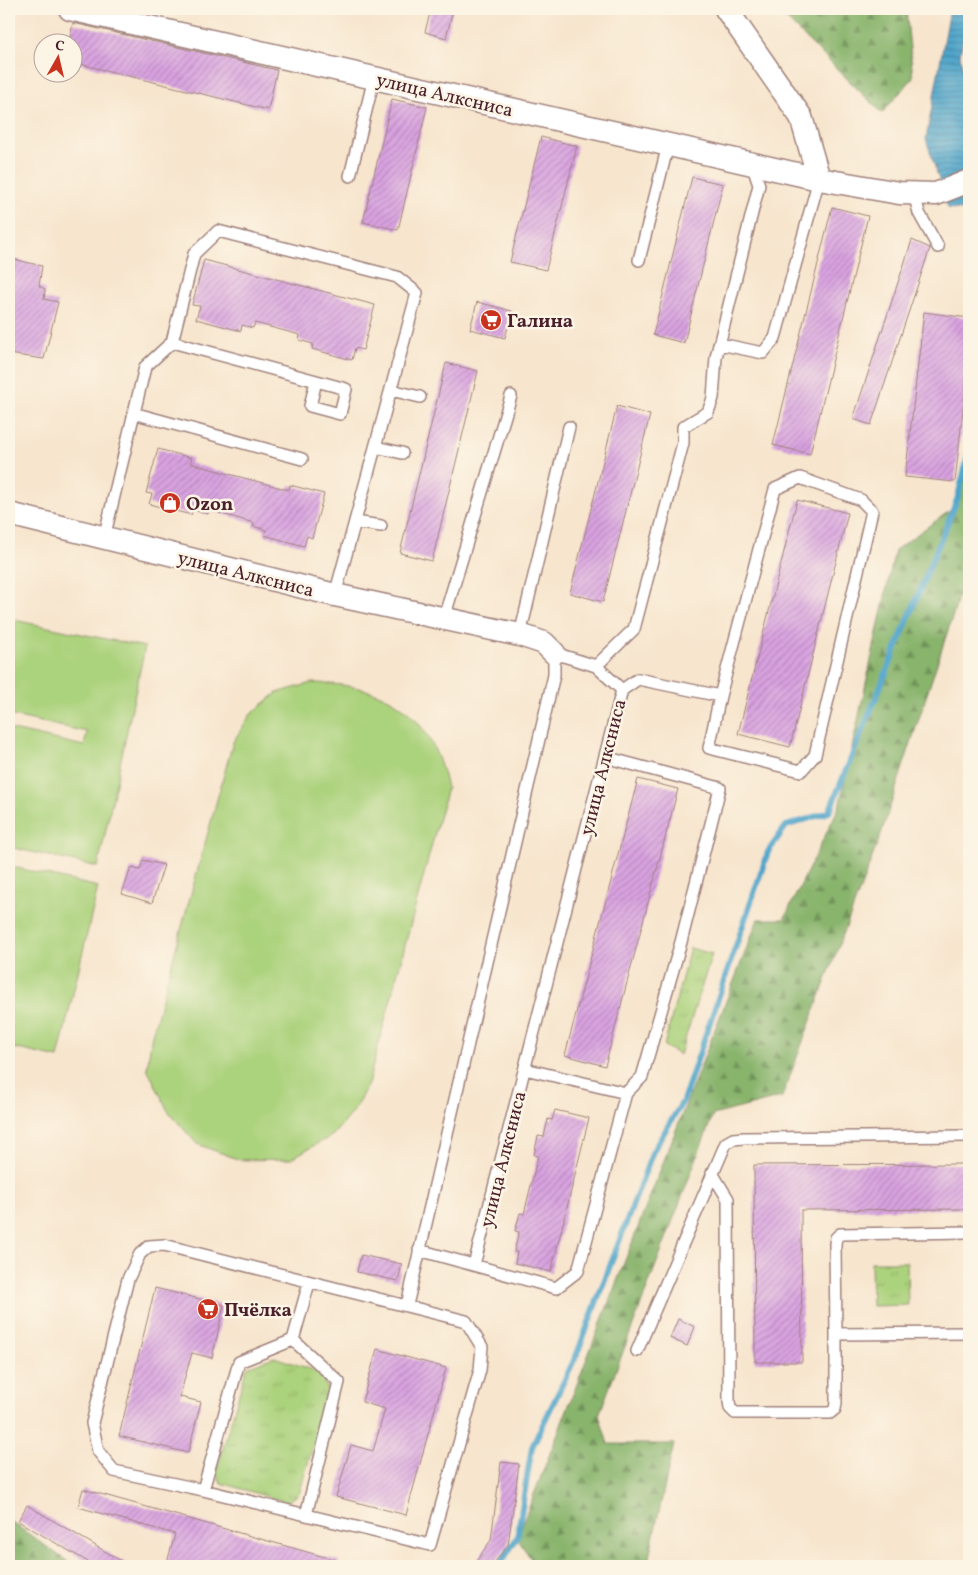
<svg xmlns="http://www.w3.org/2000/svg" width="978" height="1575" viewBox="0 0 978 1575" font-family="Vollkorn,serif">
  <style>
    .grass { fill: url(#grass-tufts); stroke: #7a7854 }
    .forest { fill: url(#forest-firs); stroke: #696a4c }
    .pitch { fill: #abd27c; stroke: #7a7854 }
    .water { fill: url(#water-rules); stroke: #4c627a }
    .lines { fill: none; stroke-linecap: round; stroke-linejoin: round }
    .stream { stroke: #4da4ca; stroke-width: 6 }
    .building { fill: url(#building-hatch) }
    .lane-casing { stroke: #a0827c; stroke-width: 14 }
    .street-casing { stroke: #a0827c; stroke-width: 25 }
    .lane { stroke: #fff; stroke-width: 11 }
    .street { stroke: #fff; stroke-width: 22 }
    .labels { text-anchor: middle; stroke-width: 5; stroke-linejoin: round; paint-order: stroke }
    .street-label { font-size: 19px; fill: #4a1f2b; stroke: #fcf5e5 }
    .poi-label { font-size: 19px; font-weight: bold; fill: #4a1f2b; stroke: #fcf5e5; text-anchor: start }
  </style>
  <defs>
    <pattern id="grass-tufts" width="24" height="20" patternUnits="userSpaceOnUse" patternTransform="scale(1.25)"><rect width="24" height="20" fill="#abd27c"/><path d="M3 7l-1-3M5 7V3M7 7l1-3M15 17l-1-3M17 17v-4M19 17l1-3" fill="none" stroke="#95b46b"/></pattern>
    <pattern id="forest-firs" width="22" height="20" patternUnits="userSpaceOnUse" patternTransform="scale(1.25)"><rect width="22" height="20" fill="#88b46c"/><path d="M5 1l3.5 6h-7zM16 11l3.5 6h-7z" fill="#719259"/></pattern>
    <pattern id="water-rules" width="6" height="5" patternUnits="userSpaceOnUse" patternTransform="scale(1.25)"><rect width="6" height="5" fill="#4da4ca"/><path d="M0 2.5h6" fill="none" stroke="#4285a4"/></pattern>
    <pattern id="building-hatch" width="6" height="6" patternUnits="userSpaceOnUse" patternTransform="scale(1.25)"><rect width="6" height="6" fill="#d9a3e1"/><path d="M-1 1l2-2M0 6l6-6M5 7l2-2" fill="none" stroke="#b284b7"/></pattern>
  </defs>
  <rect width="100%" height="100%" fill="#fcf5e5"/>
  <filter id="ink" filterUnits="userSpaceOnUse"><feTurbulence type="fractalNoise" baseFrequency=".02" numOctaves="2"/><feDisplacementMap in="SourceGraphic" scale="10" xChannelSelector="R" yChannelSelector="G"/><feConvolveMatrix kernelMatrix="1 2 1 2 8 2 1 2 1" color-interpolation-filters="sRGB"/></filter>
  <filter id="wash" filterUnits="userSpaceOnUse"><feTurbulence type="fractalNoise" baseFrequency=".0096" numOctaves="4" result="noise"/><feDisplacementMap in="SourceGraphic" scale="20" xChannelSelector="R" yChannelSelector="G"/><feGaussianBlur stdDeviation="1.12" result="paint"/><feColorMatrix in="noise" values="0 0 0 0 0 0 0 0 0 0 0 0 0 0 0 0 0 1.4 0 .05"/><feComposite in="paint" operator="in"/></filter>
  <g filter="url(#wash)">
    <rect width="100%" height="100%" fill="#f7e5cd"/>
    <path class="grass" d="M 690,948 L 712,954 L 680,1055 L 664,1046 Z
      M 871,1262 L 907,1262 L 908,1305 L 872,1306 Z
      M 274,1357 L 319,1372 L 329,1391 L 299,1494 L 287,1502 L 221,1483 L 216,1472 L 247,1367 Z"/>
    <path class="forest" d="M 776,9 L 906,9 L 913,78 L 882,113 Z
      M 969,453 L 969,547 L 956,606 L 881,834 L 782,1097 L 713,1115 L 599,1415 L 608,1444 L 674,1444 L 647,1566 L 532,1566 L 531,1559 L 517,1538 L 758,919 L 784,919 L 839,807 L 895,550 L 955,507 Z
      M 9,1520 L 74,1566 L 9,1566 Z"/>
    <path class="pitch" d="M 9,619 L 145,647 L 98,867 L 9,847 L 9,729 L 84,746 L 87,732 L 9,715 Z
      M 311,683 C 388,684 430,711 447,788 L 368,1084 L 354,1110 L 333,1135 L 290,1159 L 240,1160 L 197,1144 L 168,1111 L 147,1068 L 152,1035 L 233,742 L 251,714 L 277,693 Z
      M 9,866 L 98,887 L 58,1058 L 9,1047 Z"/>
    <path class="water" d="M 950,9 L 969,9 L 960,55 L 969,102 L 969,211 L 948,208 L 926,139 Z"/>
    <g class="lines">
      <path class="stream" d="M 499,1566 L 517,1538 L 532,1447 L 577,1354 L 653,1151 L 683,1101 L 768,852 L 786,826 L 829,812 L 957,500 L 969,453"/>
    </g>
    <g id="blocks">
      <path class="building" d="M 431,9 L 453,9 L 446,38 L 425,32 Z
        M 73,23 L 277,70 L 268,110 L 72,62 L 72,42 L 69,42 Z
        M 392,99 L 427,107 L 398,230 L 363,222 Z
        M 541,137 L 577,146 L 546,270 L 510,262 Z
        M 692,177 L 723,184 L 684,343 L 653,335 Z
        M 832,207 L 868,216 L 810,454 L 773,445 Z
        M 912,240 L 930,248 L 871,425 L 853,419 Z
        M 9,258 L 42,266 L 39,286 L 45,289 L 44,299 L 58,302 L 44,359 L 9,354 Z
        M 204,260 L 375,305 L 363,350 L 355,348 L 352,360 L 312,349 L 313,344 L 299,340 L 300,335 L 255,323 L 253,328 L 242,325 L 241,331 L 196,319 L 200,306 L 192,305 Z
        M 477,302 L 512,311 L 505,338 L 470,329 Z
        M 924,312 L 969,318 L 969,355 L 955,482 L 905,477 Z
        M 446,363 L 478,371 L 432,561 L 400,553 Z
        M 617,406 L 650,415 L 603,602 L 570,593 Z
        M 158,449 L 192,458 L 190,463 L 229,474 L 289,490 L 290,485 L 324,494 L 312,538 L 307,536 L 304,546 L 264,535 L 266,530 L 253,526 L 254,523 L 209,510 L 208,514 L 193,510 L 191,515 L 149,504 L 152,494 L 146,493 Z
        M 797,500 L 848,513 L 790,747 L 738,734 Z
        M 638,779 L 678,789 L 605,1066 L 565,1055 Z
        M 143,860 L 164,865 L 152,903 L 122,894 L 131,868 L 140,870 Z
        M 555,1110 L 589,1118 L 551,1272 L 515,1263 L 517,1252 L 514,1252 L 519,1232 L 515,1231 L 520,1213 L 524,1214 L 538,1156 L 534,1155 L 538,1136 L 544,1137 L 548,1119 L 552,1120 Z
        M 969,1164 L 969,1209 L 801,1210 L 802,1362 L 755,1362 L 754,1165 Z
        M 361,1255 L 402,1264 L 398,1281 L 357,1272 Z
        M 155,1288 L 224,1305 L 212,1358 L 192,1353 L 185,1377 L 180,1397 L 201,1402 L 188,1453 L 119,1436 Z
        M 678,1319 L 695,1327 L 687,1346 L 670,1338 Z
        M 377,1349 L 446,1368 L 406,1515 L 336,1497 L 351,1445 L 373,1451 L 376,1441 L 385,1409 L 362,1402 Z
        M 501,1462 L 519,1464 L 508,1545 L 492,1566 L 473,1566 L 491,1540 Z
        M 83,1489 L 339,1561 L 338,1566 L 166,1566 L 175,1534 L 78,1507 Z
        M 27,1505 L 79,1536 L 130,1566 L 95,1566 L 18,1521 Z"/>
    </g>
  </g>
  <g filter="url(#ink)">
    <use href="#blocks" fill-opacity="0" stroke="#a0827c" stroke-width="1"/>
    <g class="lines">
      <g class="lane-casing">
        <path id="lane" d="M 350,176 L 374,78
          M 914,193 L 919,213 L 938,247
          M 639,260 L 668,145
          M 172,342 L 346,389 L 340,414 L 310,406 L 316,381
          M 720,344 L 763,353 L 775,338 L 819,179
          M 391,390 L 420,397
          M 133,413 L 302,459
          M 376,447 L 402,453
          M 355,522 L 381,526
          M 104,538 L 145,367 L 172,342 L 194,254 L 218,231 L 397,277 L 417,293 L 335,595
          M 444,618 L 511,396
          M 520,635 L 569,427
          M 596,666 L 634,629 L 683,443 L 683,427 L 708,412 L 713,398 L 716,357 L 759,185 L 752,164
          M 622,690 L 638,679 L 720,696 L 775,489 L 800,478 L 861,500 L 872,511 L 815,755 L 801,771 L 709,748 L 720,696
          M 525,1069 L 626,1093 L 642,1077 L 681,942 L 720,788 L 605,757
          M 712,1173 L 728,1199 L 729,1401 L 730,1408 L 735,1413 L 830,1413 L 835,1409 L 836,1403 L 836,1334 L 969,1333
          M 419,1250 L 556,1288 L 578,1271 L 626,1093
          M 407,1305 L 554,675 L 554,653 L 596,666 L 622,690 L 474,1265
          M 836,1334 L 835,1244 L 836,1238 L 840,1234 L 969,1232
          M 293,1340 L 339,1382 L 306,1515
          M 637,1351 L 726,1143 L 733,1139 L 744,1138 L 969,1136
          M 203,1490 L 114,1471 L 98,1451 L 92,1423 L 128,1279 L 140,1254 L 149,1246 L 164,1245 L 466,1321 L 482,1347 L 480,1370 L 430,1545 L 203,1490 L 239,1362 L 293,1340 L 309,1283"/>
      </g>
      <g class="street-casing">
        <path id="street" d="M 70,9 L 819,179 L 899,193 L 936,194 L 969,181
          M 726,9 L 801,117 L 819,179
          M 9,514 L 335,595 L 520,635 L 544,643 L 554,653"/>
      </g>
      <use href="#lane" class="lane"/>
      <use href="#street" class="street"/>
    </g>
  </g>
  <defs>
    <g id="supermarket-disc" transform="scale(1.125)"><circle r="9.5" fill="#c8321e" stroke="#fcf5e5"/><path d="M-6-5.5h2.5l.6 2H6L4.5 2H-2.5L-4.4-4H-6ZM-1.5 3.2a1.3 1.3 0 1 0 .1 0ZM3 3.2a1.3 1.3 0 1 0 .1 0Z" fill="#fff"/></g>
    <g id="shop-disc" transform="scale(1.125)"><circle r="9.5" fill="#c8321e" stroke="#fcf5e5"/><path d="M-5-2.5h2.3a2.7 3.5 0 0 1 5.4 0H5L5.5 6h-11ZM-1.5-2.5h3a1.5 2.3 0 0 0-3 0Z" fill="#fff"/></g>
  </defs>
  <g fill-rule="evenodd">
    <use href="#supermarket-disc" x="491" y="320"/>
    <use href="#shop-disc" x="170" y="503"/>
    <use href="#supermarket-disc" x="208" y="1309"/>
  </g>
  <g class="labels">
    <g class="street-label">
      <text transform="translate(445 94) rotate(13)" y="7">улица Алксниса</text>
      <text transform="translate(246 573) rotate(14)" y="7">улица Алксниса</text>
      <text transform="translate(602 767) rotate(-76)" y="7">улица Алксниса</text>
      <text transform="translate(502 1159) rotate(-76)" y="7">улица Алксниса</text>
    </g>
    <g class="poi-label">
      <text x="507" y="327">Галина</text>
      <text x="186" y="510">Ozon</text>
      <text x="224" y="1316">Пчёлка</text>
    </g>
  </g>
  <rect width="978" height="1575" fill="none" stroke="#fcf5e5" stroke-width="30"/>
  <g transform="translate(58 58) rotate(8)"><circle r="24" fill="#fcf5e5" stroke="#b59f9b"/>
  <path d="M0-4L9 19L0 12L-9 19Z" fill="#c8321e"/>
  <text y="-8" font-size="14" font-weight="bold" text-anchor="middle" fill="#4a1f2b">С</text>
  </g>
</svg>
